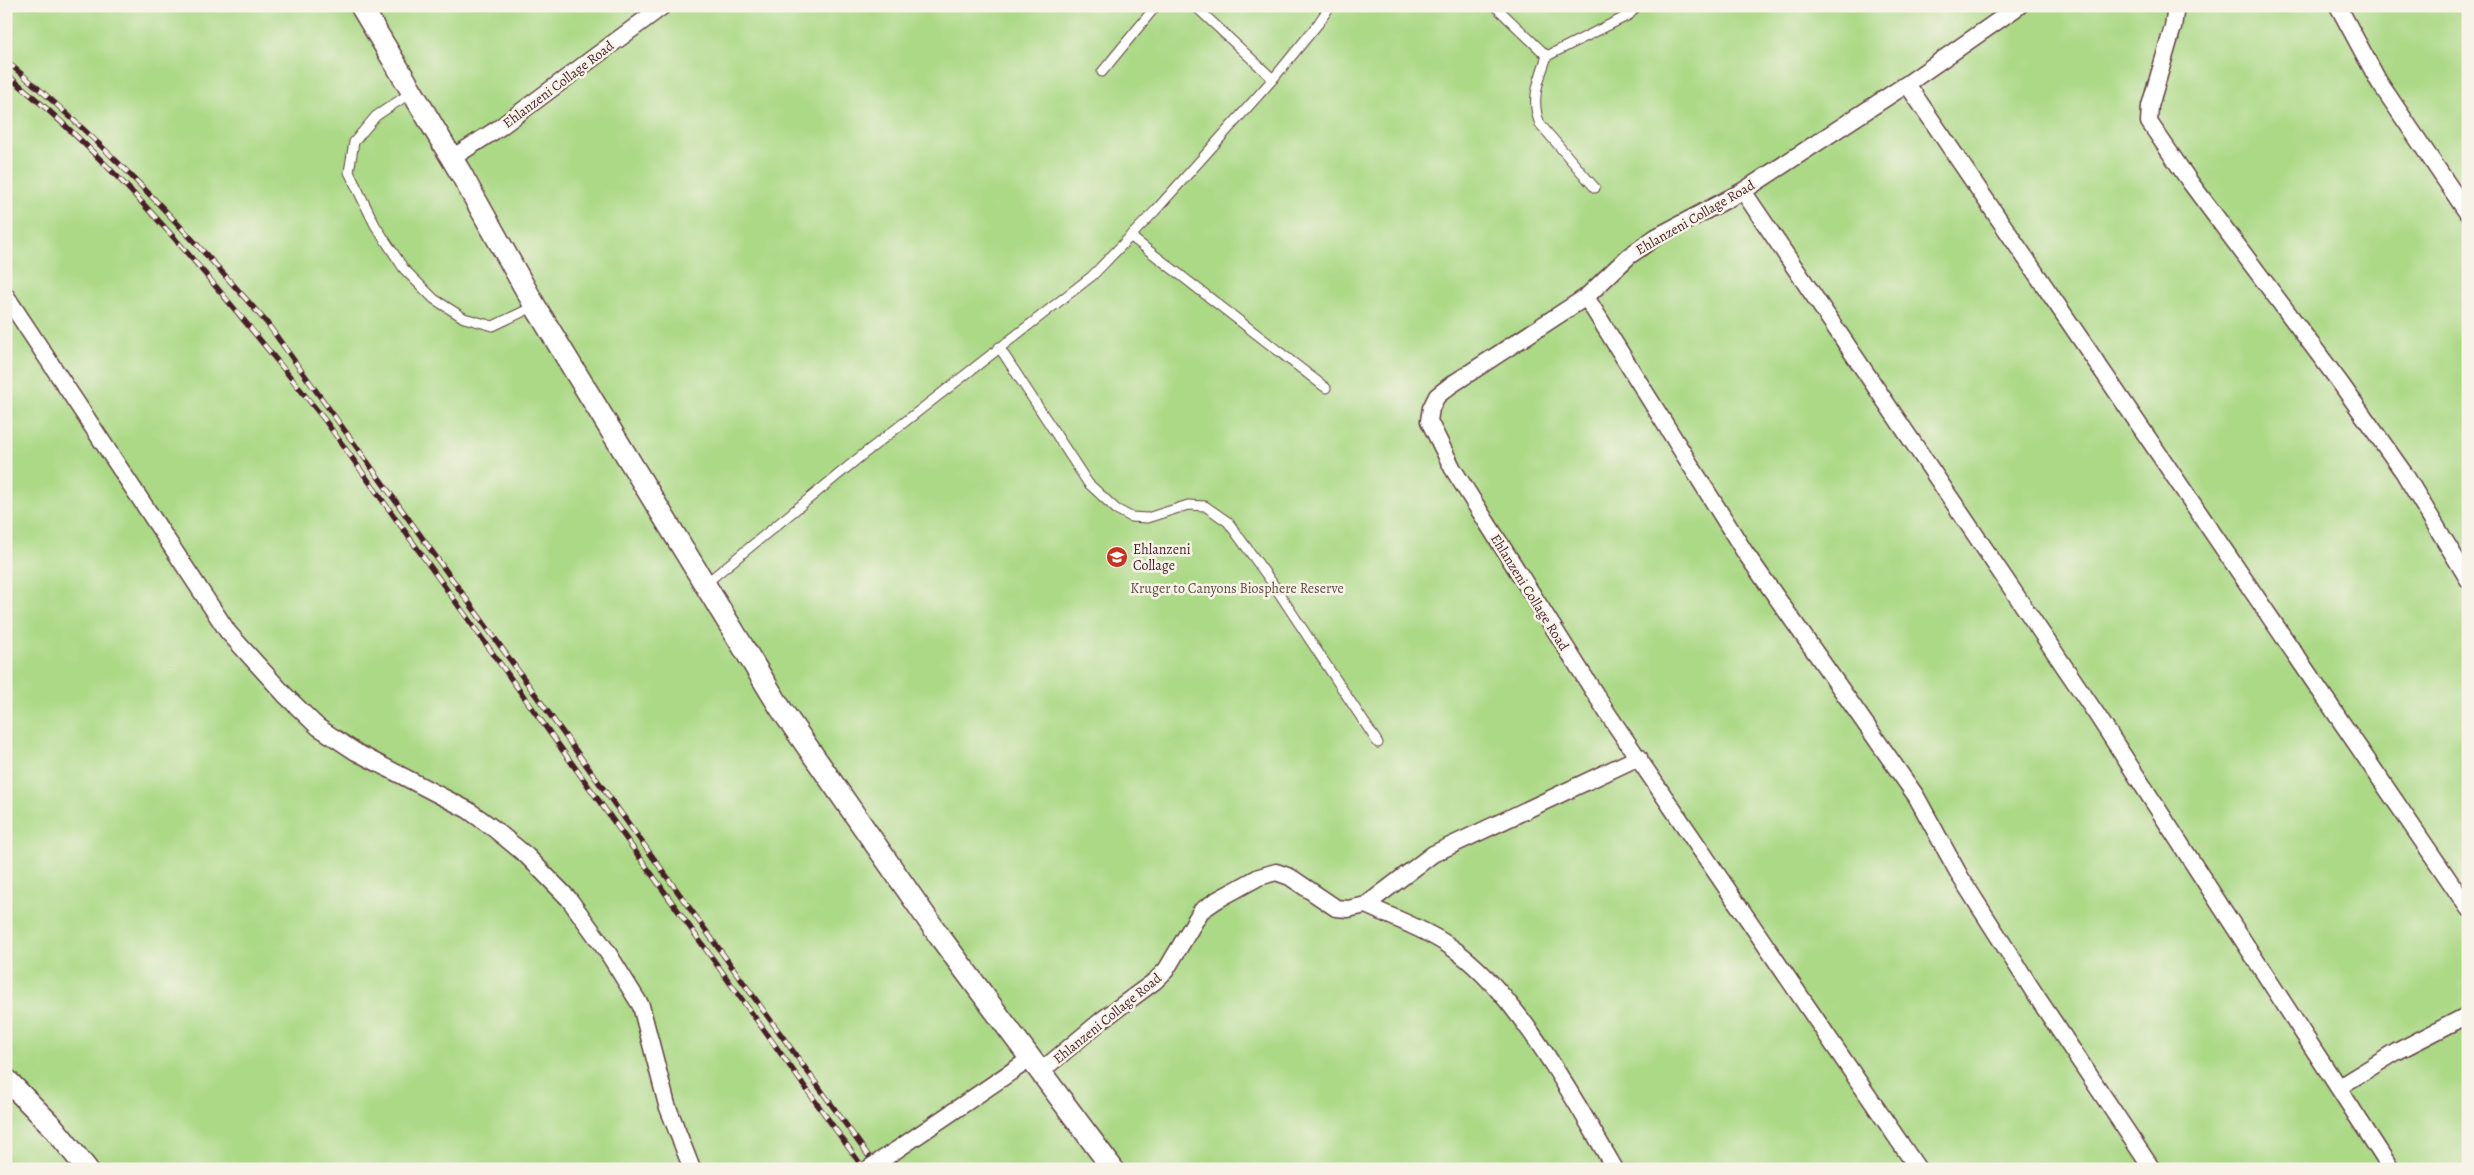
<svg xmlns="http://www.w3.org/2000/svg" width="2474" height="1175" viewBox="0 0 2474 1175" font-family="Alegreya,serif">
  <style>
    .green { fill: #acd986; stroke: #7b7c58 }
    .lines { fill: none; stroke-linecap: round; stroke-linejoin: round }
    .service-casing { stroke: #633d43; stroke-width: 11 }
    .minor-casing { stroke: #633d43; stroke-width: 19 }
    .tertiary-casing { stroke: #633d43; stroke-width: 24 }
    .service { stroke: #fff; stroke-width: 9 }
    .minor { stroke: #fff; stroke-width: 16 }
    .tertiary { stroke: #fff; stroke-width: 21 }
    .rail-casing { stroke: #4a1f2b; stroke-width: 5.5 }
    .rail { stroke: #f7f3e8; stroke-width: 4; stroke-dasharray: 11; stroke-linecap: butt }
    .minor-bridge-casing { stroke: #633d43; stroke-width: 19; stroke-linecap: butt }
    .minor-bridge { stroke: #fff; stroke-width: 16 }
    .labels { text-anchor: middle; stroke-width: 5; stroke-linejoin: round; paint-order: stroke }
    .street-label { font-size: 14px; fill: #4a1f2b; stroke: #f7f3e8 }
    .poi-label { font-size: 14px; fill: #4a1f2b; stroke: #f7f3e8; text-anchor: start }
    .park-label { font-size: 14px; fill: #624e42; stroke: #f7f3e8 }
  </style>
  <rect width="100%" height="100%" fill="#f7f3e8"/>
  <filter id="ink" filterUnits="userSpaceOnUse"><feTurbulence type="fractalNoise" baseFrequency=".02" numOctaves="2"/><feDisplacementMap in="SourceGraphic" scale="10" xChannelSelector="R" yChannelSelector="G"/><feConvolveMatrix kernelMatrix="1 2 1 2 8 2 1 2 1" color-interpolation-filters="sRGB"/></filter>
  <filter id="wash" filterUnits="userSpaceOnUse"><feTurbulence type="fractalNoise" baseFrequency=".0096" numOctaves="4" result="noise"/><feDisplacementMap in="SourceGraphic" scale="20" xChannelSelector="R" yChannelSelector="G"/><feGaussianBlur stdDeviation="1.12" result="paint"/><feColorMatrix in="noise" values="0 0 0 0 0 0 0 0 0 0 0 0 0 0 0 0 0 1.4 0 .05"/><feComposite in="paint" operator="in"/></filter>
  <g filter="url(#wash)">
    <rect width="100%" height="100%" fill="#eee8ce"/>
    <path class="green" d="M 6,6 L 2468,6 L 2468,1169 L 6,1169 Z"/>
  </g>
  <g filter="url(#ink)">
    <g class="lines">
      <g class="service-casing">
        <path id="service" d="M 1195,6 L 1273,79
          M 1495,6 L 1547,56
          M 1102,72 L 1156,6
          M 412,92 L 376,116 L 354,142 L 349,172 L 375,225 L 404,269 L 434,299 L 464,318 L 493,326 L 535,306
          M 1595,188 L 1540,124 C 1530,100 1539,79 1547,56 L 1629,15 L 1637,6
          M 1130,236 L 1326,388
          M 999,347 L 1088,483 L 1116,509 L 1131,517 L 1147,518 L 1188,505 L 1205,506 L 1228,522 L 1271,581 L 1378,743
          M 705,584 L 861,456 L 1092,276 L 1155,211 L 1273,79 L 1318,24 L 1330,6"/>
      </g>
      <g class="minor-casing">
        <path id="minor" d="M 2176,6 L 2173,27 L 2150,106 L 2149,122 L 2190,182 L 2341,384 L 2404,473 L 2468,579
          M 2338,6 L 2379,82 L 2468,214
          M 1907,84 L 2468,908
          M 452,158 L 499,128 L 663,6
          M 1743,191 L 2097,715 L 2391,1169
          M 6,296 L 228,632 L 285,695 L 318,727 L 356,752 L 468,810 L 493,828 L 527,856 L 569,899 L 608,953 L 641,1006 L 667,1105 L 692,1169
          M 1586,297 L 1744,551 L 1916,796 L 1961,878 L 2037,997 L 2152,1169
          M 1366,905 C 1393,918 1423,928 1448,945 C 1517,991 1573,1098 1615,1169
          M 1040,1072 L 1102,1020 L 1155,981 L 1166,970 L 1201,911 L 1217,900 L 1259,877 L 1276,872 L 1290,877 L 1336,908 L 1348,909 L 1366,905 L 1433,854 L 1639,757
          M 2339,1087 L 2396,1052 L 2468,1015
          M 895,1151 L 1030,1059
          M 1918,1169 L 1608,714 L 1453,469 L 1429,421 L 1431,408 L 1437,396 L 1451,385 L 1586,297 L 1629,256 L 1656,237 L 1743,191 L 1907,84 L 2019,6"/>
      </g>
      <g class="tertiary-casing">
        <path id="tertiary" d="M 361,6 L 460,172 L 535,306 L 781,709 L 940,937 L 1113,1169
          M 6,1079 L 53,1127 L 87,1169"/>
      </g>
      <use href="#service" class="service"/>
      <use href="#minor" class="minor"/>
      <use href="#tertiary" class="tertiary"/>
      <g class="rail-casing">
        <path id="rail" d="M 6,61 C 102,140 186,230 267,323 L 878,1169
          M 6,74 C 128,173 226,297 324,419 L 864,1169"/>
      </g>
      <use href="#rail" class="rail"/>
      <g class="minor-bridge-casing">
        <path id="minor-bridge" d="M 868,1169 L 895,1151"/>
      </g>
      <use href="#minor-bridge" class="minor-bridge"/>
    </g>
  </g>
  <defs>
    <g id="university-disc" transform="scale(1.125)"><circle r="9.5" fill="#c8321e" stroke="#f7f3e8"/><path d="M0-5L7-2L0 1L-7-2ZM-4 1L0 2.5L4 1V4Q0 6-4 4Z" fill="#fff"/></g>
  </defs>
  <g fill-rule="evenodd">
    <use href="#university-disc" x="1117" y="557"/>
  </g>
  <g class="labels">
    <g class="street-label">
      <text transform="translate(558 84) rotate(-37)" y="5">Ehlanzeni Collage Road</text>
      <text transform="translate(1695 217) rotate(-30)" y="5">Ehlanzeni Collage Road</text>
      <text transform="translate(1530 592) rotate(58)" y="5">Ehlanzeni Collage Road</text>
      <text transform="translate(1107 1018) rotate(-39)" y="5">Ehlanzeni Collage Road</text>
    </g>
    <g class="poi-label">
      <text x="1133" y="554">Ehlanzeni<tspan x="1133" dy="16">Collage</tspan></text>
    </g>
    <g class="park-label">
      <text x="1237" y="593">Kruger to Canyons Biosphere Reserve</text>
    </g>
  </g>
  <rect width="2474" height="1175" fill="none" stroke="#f7f3e8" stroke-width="25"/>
</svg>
